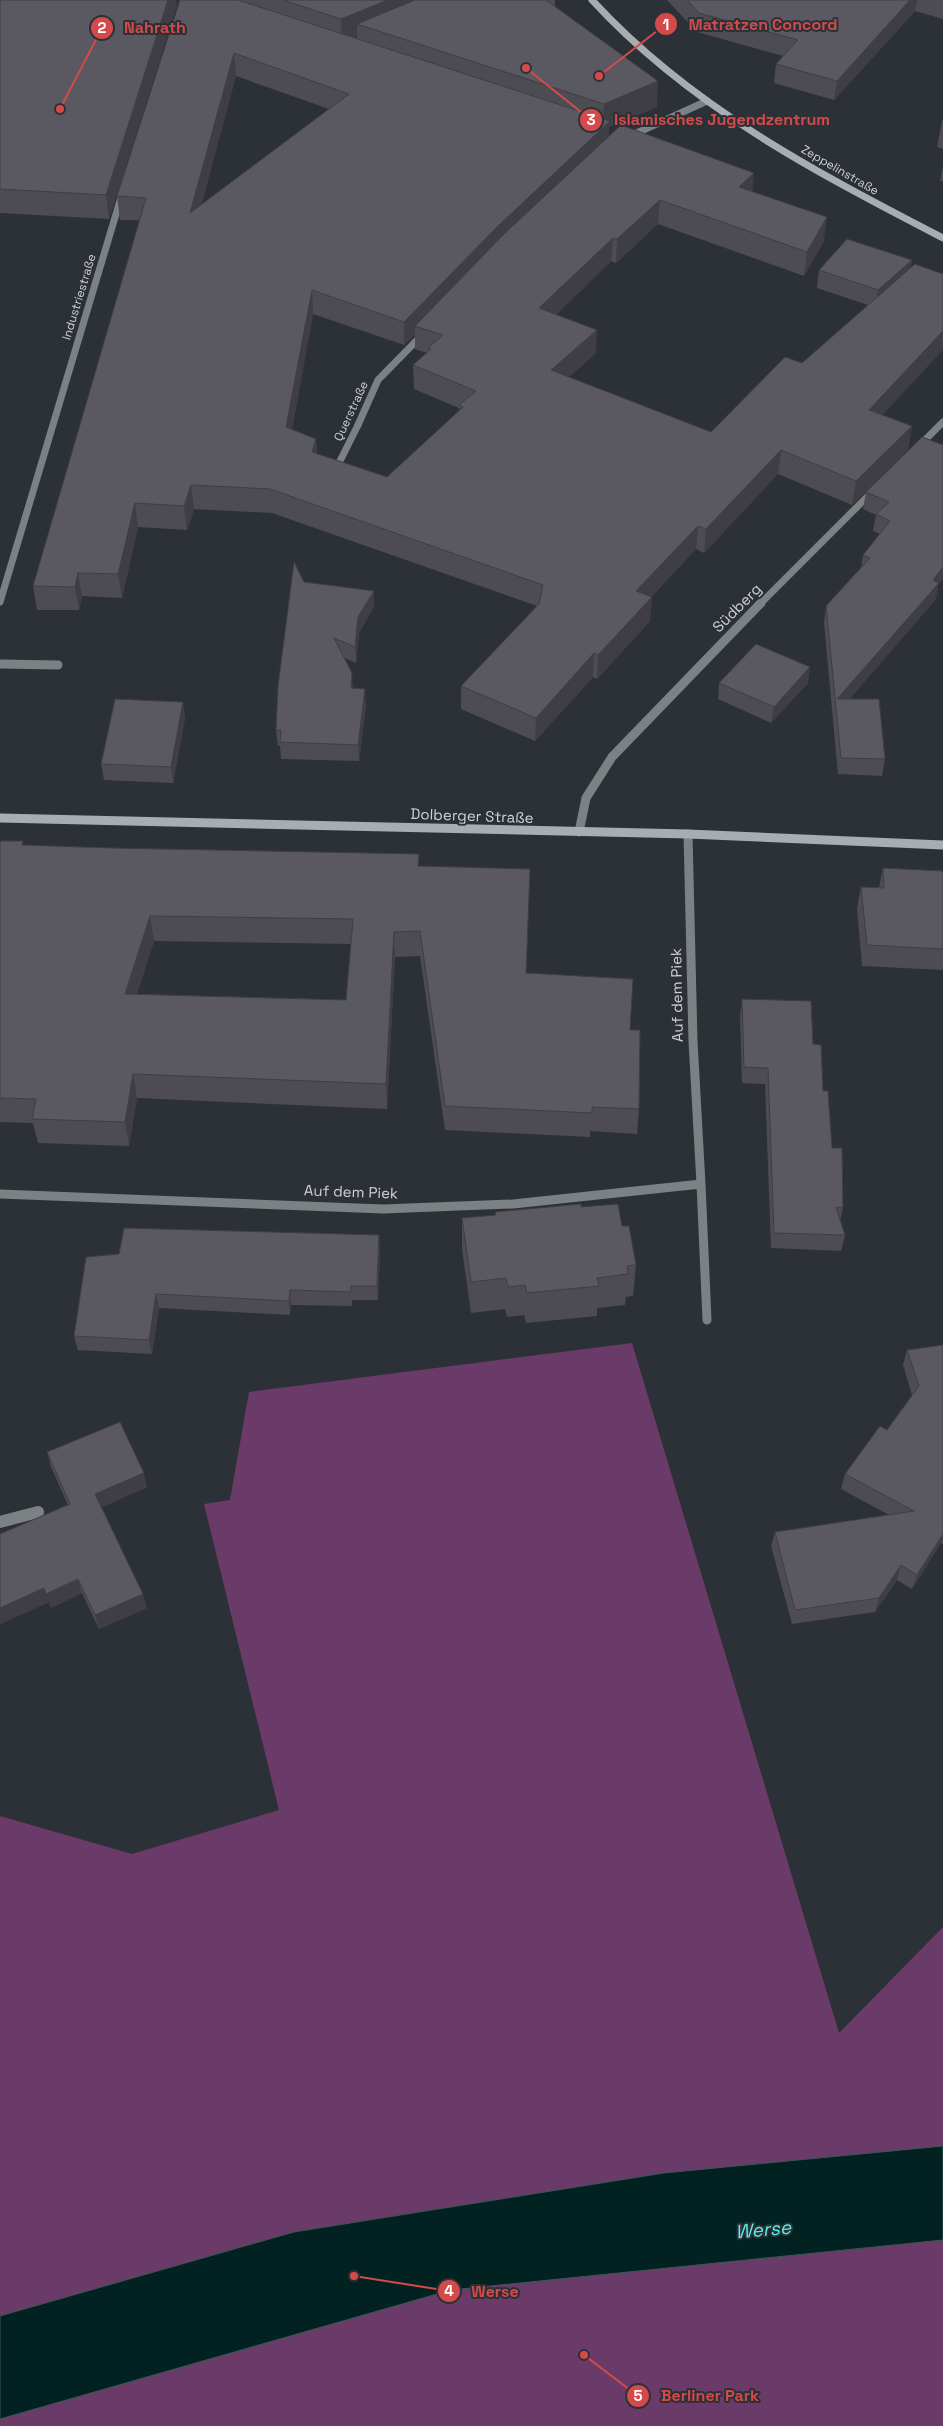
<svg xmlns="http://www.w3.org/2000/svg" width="943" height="2426" viewBox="0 0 943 2426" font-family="'Space Grotesk',sans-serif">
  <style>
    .green { fill: #6a3b68 }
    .water { fill: #012221; stroke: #3e5657 }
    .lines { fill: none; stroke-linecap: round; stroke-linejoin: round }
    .lane-far2 { stroke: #7c8183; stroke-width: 7 }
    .lane-far1 { stroke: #7c8183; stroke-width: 9 }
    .lane { stroke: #7c8183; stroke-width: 12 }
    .street-far1 { stroke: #7c8183; stroke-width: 7 }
    .street { stroke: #7c8183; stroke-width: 9 }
    .secondary-far1 { stroke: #a7aeb1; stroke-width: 7 }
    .secondary { stroke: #a7aeb1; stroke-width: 9 }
    .wall { fill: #4d4c53; fill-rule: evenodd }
    .shaded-wall { fill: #3f3e44 }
    .building { fill: #5a5861; stroke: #3f3e44; fill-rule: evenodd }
    .labels { text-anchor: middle; stroke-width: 4; stroke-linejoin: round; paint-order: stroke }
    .far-street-label { font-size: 12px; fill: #ced1d6; stroke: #2c3137 }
    .street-label { font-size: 15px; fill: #ced1d6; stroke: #2c3137 }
    .near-water-label { font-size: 19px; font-style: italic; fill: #5befe7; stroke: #2c3137 }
    .leader { fill: none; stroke: #d44a4b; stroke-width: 2 }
    .callout-dot { fill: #d44a4b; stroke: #2c3137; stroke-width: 2 }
    .mark-label { font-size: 15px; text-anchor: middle; font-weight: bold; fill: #fff }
    .callout-label { font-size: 16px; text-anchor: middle; font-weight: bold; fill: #d44a4b; stroke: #2c3137; stroke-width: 4; stroke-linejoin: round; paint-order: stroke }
  </style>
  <rect width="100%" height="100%" fill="#2c3137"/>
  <path class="green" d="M 632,1343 L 839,2033 L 943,1927 L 943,2146 L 664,2173 L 294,2232 L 0,2316 L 0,1816 L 132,1854 L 279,1810 L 204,1504 L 230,1500 L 249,1392 Z
    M 943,2240 L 943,2426 L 0,2426 L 0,2419 L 451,2290 Z"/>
  <path class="water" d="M 943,2146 L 943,2240 L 451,2290 L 0,2419 L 0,2316 L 294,2232 L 664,2173 Z"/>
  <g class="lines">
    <path class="lane-far2" d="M 338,465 L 358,425"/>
    <path class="lane-far1" d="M 0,664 L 58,665"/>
    <path class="lane" d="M 0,1522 L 38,1512"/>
    <path class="street-far1" d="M 628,137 L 707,101
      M 358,425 L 378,380 L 423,334
      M 917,448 L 943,422
      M 0,602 L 122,194
      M 760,604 L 873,491"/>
    <path class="street" d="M 579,832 L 586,798 L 612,757 L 761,603
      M 701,1184 L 707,1320
      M 0,1194 L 383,1209 L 513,1204 L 701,1184 L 693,1041 L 688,834"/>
    <path class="secondary-far1" d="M 592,0 C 690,107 816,172 943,238"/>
    <path class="secondary" d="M 0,818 L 688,834 L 943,845"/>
  </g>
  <path class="wall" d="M 0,0 L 177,5 L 109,219 L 0,213 Z
    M 180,0 L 555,0 L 555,6 L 657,107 L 609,127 L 609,137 L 752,192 L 824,241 L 804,276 L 658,224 L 616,263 L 611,261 L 556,315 L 596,353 L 569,377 L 711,432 L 802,363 L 868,305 L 817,288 L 819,270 L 912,260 L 883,415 L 912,426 L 908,450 L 852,505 L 778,474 L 704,553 L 696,549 L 651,597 L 650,621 L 597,679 L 593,677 L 535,741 L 461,709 L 461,686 L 537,606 L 272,513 L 194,509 L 187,530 L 138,527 L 122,598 L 82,596 L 79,610 L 37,610 L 33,586 L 140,220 L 120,220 L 117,196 ZM 236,76 L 329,109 L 201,205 ZM 313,314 L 404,345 L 415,334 L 415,349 L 427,353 L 413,365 L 414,389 L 459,408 L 459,411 L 387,477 L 317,454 L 316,439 L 292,429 Z
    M 667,0 L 943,0 L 943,19 L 915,11 L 834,100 L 774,83 L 776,64 L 783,56 L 697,32 Z
    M 943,119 L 943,149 L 937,147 L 942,121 Z
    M 943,165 L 943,181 L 940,181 Z
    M 943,445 L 943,579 L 938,585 L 936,599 L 849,699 L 885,759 L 882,776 L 838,774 L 824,623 L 826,606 L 861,567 L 863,555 L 880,534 L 873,531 L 876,515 L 863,509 L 866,492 Z
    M 304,582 L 374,591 L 374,607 L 359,633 L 356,663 L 345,658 L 353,688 L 366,705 L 359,761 L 281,759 L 280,746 L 278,746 L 276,730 Z
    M 719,683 L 808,683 L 771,723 L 718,699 Z
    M 185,718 L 173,783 L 104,780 L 101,764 Z
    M 0,841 L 24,845 L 420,866 L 529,895 L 526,973 L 630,1030 L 639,1109 L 637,1134 L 590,1131 L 590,1137 L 445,1130 L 420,956 L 395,957 L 387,1109 L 137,1098 L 129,1146 L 38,1143 L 33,1123 L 0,1122 ZM 154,941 L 351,944 L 346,1000 L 137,994 Z
    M 883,868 L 943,871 L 943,970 L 862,966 L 857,908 L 861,887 L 879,887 Z
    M 742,999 L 813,1044 L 823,1091 L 832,1148 L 843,1208 L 840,1221 L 845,1235 L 841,1251 L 771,1248 L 765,1084 L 742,1083 L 740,1016 Z
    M 581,1207 L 622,1226 L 636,1265 L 633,1296 L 626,1297 L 625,1305 L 597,1308 L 597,1316 L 526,1323 L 524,1315 L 507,1317 L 505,1309 L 471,1313 L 462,1249 L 462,1218 L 495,1216 L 495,1212 Z
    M 380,1250 L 378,1300 L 352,1300 L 352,1306 L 291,1305 L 290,1315 L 159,1308 L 152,1354 L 78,1350 L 74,1336 L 86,1257 Z
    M 943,1345 L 943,1544 L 941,1543 L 912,1589 L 897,1580 L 875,1612 L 792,1624 L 771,1546 L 775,1532 L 889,1515 L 841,1489 L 845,1474 L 887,1430 L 912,1395 L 903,1365 L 907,1350 Z
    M 47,1452 L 147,1487 L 102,1507 L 147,1608 L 99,1629 L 82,1593 L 51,1608 L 49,1602 L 0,1624 L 0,1534 L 68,1505 L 51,1467 Z"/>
  <path class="shaded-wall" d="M 168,0 L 176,0 L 177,5 L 109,219 L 106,195 Z
    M 388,0 L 452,0 L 357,24 L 357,38 L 342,44 L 341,19 Z
    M 910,0 L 917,0 L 915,11 L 834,100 L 837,81 Z
    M 234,53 L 236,76 L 193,237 L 190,213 Z
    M 658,81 L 657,107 L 609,127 L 609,144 L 415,326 L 415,334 L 404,345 L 404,322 L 497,227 L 603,127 L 604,104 Z
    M 754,173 L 752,196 L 739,187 Z
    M 660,200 L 658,224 L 616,263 L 617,239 Z
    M 827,217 L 824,241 L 804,276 L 807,252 Z
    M 613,238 L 611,261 L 539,332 L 539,308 Z
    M 912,260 L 909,278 L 875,308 L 878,290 Z
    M 312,290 L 313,314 L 288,451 L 286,427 Z
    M 597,330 L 596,353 L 550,394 L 551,370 Z
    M 943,331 L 943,350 L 865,434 L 869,410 Z
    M 912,426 L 908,450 L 852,505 L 856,481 Z
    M 316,439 L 318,463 L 312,452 Z
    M 781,450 L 778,474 L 704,553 L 706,529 Z
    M 191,485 L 194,509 L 187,530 L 184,506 Z
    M 135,503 L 138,527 L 122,598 L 118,574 Z
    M 698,526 L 696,549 L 634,614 L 636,591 Z
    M 943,567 L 943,579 L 938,585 L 936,599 L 837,714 L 837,699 Z
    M 78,573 L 82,596 L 79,610 L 75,587 Z
    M 374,591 L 374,607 L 359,633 L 356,663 L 355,647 L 358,617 Z
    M 652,597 L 650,621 L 597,679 L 598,655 Z
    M 594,653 L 593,677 L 535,741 L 536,718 Z
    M 810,667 L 808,683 L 771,723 L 774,707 Z
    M 352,673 L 353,689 L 351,688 Z
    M 365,689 L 366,705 L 359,761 L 358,745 Z
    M 183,702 L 185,718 L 173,783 L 171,767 Z
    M 150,916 L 154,941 L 129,1019 L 125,994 Z
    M 394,932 L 395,957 L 387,1109 L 386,1084 Z
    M 133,1074 L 137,1098 L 129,1146 L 125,1122 Z
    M 379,1235 L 380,1250 L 378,1300 L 377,1286 Z
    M 290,1290 L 291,1305 L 290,1315 L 289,1301 Z
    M 156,1294 L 159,1308 L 152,1354 L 149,1340 Z
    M 144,1473 L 147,1487 L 99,1508 L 95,1494 Z
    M 943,1534 L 943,1539 L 941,1543 L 912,1589 L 917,1575 Z
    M 901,1565 L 897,1580 L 875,1612 L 879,1598 Z
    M 78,1579 L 82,1593 L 51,1608 L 46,1594 Z
    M 44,1588 L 49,1602 L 0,1624 L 0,1608 Z
    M 143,1594 L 147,1608 L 99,1629 L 95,1615 Z"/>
  <path class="building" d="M 0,0 L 168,0 L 106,195 L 0,189 Z
    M 180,0 L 238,0 L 610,121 L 497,227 L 404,322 L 312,290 L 286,427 L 316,439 L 312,452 L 387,477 L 463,407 L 459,405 L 476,391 L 413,365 L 431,349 L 428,348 L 443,335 L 415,326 L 504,234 L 621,125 L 754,173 L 739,187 L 827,217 L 807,252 L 660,200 L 617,239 L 613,238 L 539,308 L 597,330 L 551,370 L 711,432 L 785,357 L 802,363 L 915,264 L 943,274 L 943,331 L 869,410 L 912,426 L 856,481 L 781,450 L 706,529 L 698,526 L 636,591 L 652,597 L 598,655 L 594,653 L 536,718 L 461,686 L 539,604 L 543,585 L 270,489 L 191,485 L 184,506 L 135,503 L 118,574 L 78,573 L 75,587 L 33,586 L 146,198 L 117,196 ZM 234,53 L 349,94 L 190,213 Z
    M 283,0 L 388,0 L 341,19 Z
    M 415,0 L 546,0 L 658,81 L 604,104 L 357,24 Z
    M 687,0 L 910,0 L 837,81 L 776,64 L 798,40 L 699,13 Z
    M 847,239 L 912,260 L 878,290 L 819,270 Z
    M 922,437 L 943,445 L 943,567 L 933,580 L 939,583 L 837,699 L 879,699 L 885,759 L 841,758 L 826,606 L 870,558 L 863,555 L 890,521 L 876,514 L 889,502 L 866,492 Z
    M 294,562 L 304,582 L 374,591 L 358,617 L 355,647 L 334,638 L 352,673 L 351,688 L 365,689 L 358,745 L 280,742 L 281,730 L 276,730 L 278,686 Z
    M 756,644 L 810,667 L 774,707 L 719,683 Z
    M 115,699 L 183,702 L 171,767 L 101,764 Z
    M 0,841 L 23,841 L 22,845 L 112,848 L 419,854 L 418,866 L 530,869 L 526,973 L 633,979 L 630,1030 L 640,1030 L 639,1109 L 592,1107 L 592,1113 L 445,1106 L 420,931 L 394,932 L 386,1084 L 133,1074 L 125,1122 L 32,1119 L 36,1099 L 0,1098 ZM 150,916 L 353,919 L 346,1000 L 125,994 Z
    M 883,868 L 943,871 L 943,949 L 867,945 L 861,887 L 884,888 Z
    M 742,999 L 811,1001 L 813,1044 L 821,1045 L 823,1091 L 828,1091 L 832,1148 L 842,1148 L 843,1208 L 836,1207 L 845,1235 L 774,1233 L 768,1068 L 744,1067 Z
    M 581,1204 L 581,1207 L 618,1204 L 622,1226 L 629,1226 L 636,1265 L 627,1266 L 628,1274 L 597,1278 L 599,1286 L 527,1293 L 525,1285 L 508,1287 L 506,1278 L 471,1282 L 462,1218 L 496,1215 L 495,1212 Z
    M 124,1228 L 379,1235 L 377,1286 L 351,1286 L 351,1292 L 290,1290 L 289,1301 L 156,1294 L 149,1340 L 74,1336 L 86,1257 L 119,1254 Z
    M 943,1345 L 943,1534 L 917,1575 L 901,1565 L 879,1598 L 795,1610 L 775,1532 L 914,1511 L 845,1474 L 880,1426 L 887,1430 L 919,1386 L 907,1350 Z
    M 120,1422 L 144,1473 L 95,1494 L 143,1594 L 95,1615 L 78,1579 L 46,1594 L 44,1588 L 0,1608 L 0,1534 L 70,1504 L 47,1452 Z"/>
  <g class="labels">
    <g class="far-street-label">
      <text transform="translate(840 170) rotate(30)" y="4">Zeppelinstraße</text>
      <text transform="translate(79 297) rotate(-73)" y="4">Industriestraße</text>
      <text transform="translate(351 411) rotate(-65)" y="4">Querstraße</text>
    </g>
    <g class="street-label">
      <text transform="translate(737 608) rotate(-45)" y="5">Südberg</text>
      <text transform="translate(472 816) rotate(2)" y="5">Dolberger Straße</text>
      <text transform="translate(677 995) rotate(-91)" y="5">Auf dem Piek</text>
      <text transform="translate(351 1192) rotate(2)" y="5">Auf dem Piek</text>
    </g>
    <g class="near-water-label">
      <text transform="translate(763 2229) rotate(-5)" y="7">Werse</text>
    </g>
  </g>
  <path class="leader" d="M599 76L666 24M60 109L102 28M526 68L591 120M354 2276L449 2291M584 2355L638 2396"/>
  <g class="callout-dot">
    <circle cx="599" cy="76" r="5"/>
    <circle cx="60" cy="109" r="5"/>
    <circle cx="526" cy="68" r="5"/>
    <circle cx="354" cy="2276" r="5"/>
    <circle cx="584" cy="2355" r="5"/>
    <circle cx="666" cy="24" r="12"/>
    <circle cx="102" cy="28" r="12"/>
    <circle cx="591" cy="120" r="12"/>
    <circle cx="449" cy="2291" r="12"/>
    <circle cx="638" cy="2396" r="12"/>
  </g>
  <g class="mark-label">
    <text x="666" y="30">1</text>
    <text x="102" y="33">2</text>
    <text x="591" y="125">3</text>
    <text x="449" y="2296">4</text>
    <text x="638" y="2401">5</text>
  </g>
  <g class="callout-label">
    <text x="763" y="30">Matratzen Concord</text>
    <text x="155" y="33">Nahrath</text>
    <text x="722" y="125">Islamisches Jugendzentrum</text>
    <text x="495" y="2297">Werse</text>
    <text x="710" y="2401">Berliner Park</text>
  </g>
</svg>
